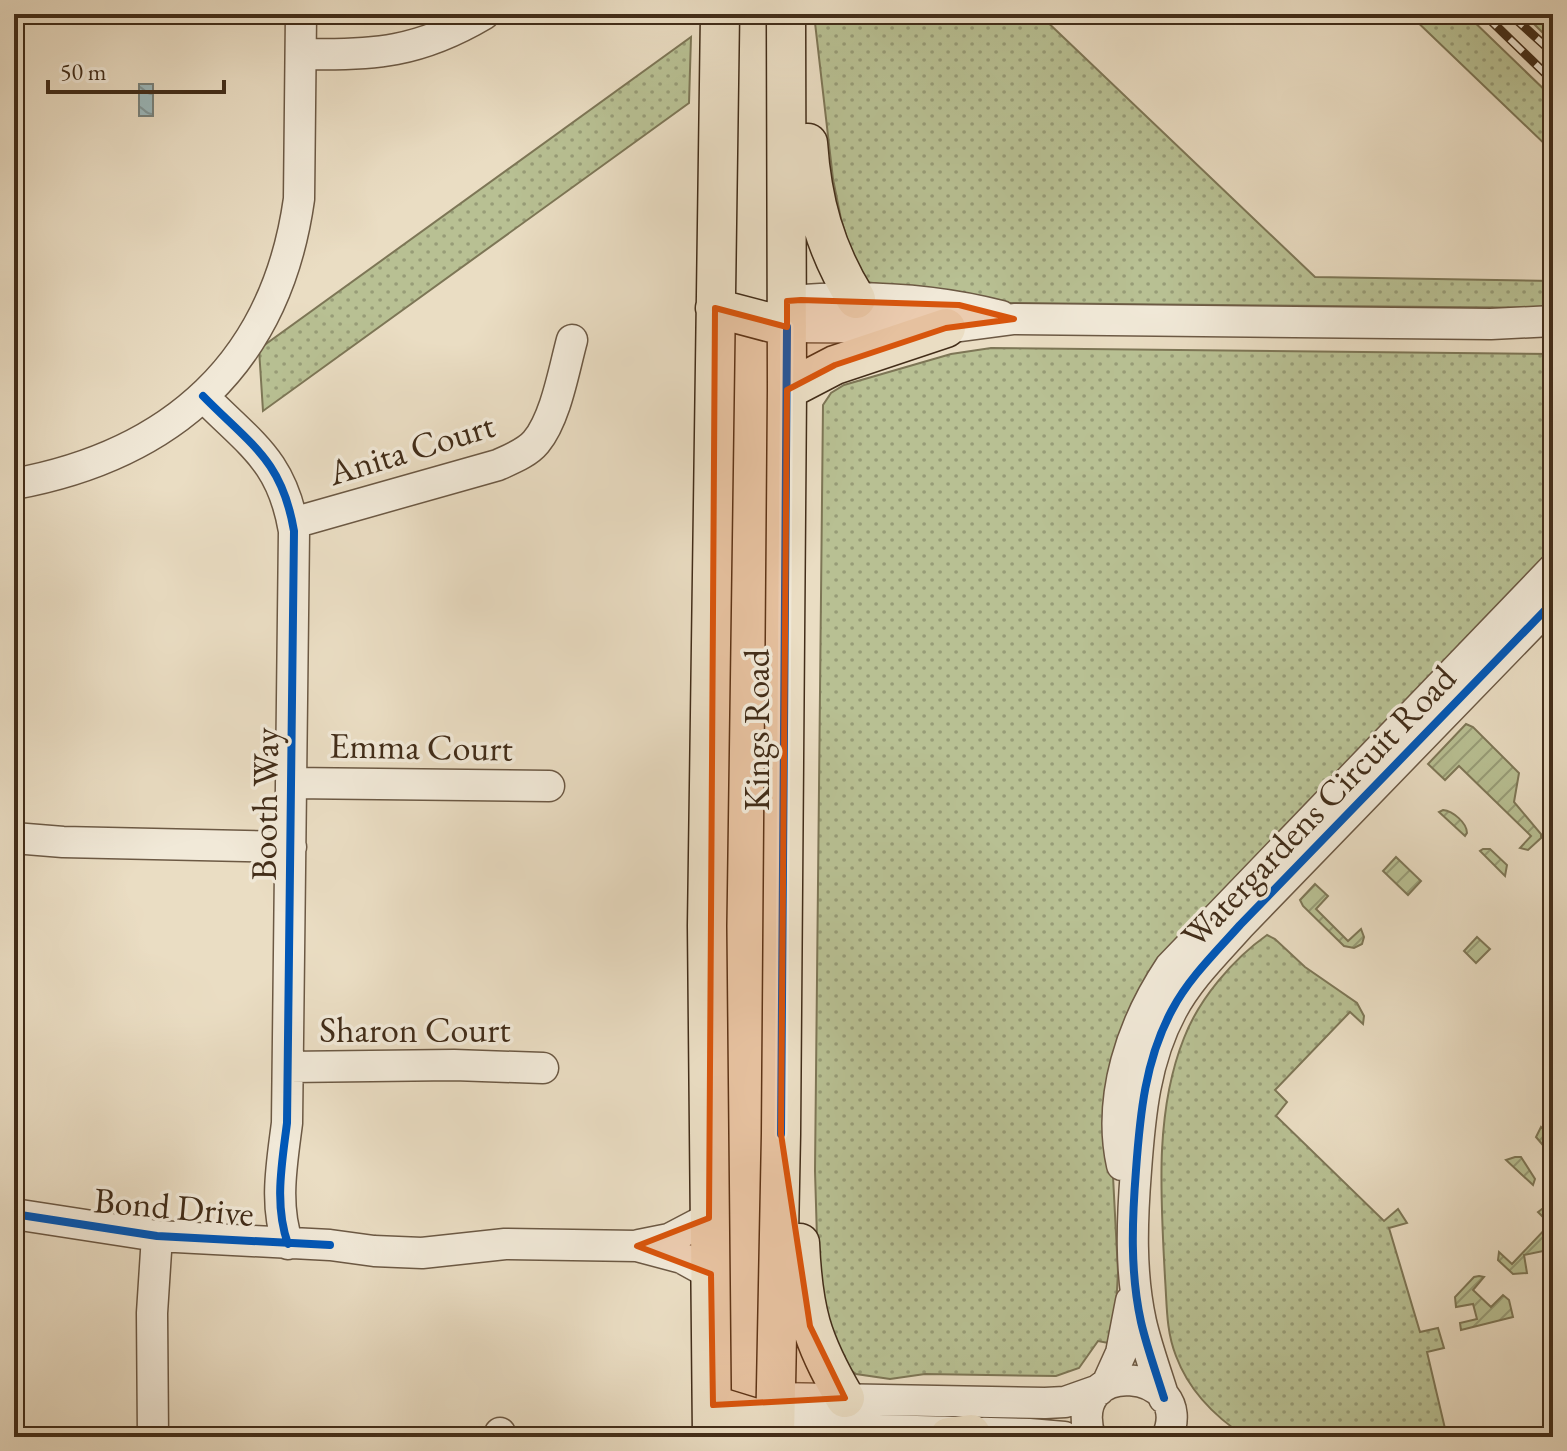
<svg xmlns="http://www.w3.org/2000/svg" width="1567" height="1451" viewBox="0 0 1567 1451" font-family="'EB Garamond',serif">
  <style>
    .grass { fill: url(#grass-dots); stroke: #7d7656; stroke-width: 2 }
    .garden { fill: url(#garden-furrows); stroke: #7d7656; stroke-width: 2 }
    .water { fill: url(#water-waves); stroke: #78827c; stroke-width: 2 }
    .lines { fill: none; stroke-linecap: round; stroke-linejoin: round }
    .minor-casing { stroke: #6c5944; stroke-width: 33 }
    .major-casing { stroke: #422d19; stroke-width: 41 }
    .minor { stroke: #f1e9d8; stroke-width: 30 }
    .major { stroke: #eaddc3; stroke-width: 38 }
    .rail-casing { stroke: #422d19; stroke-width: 9 }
    .rail { stroke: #f1e9d8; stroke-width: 6; stroke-dasharray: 18; stroke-linecap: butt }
    .cycleway-casing { stroke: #f1e9d8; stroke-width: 13 }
    .cycleway { stroke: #0057b8; stroke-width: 8 }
    .marked { fill: #d7550d; fill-opacity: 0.2; stroke: #d7550d; stroke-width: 6; stroke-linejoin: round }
    .labels { text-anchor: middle; stroke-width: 7; stroke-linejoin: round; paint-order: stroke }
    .street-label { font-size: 36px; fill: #422d19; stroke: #f1e9d8 }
  </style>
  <defs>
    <pattern id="grass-dots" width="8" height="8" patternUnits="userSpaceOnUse" patternTransform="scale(2)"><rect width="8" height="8" fill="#b8c093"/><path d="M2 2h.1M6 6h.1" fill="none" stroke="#979c77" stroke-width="1.8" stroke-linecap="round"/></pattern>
    <pattern id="garden-furrows" width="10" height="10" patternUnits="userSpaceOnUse" patternTransform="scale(2)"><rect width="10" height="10" fill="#b8c093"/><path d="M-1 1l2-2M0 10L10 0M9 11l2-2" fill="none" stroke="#979c77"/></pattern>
    <pattern id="water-waves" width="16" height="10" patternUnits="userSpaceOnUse" patternTransform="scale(2)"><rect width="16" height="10" fill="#9cbabe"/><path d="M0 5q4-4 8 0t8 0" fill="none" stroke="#81989a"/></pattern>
  </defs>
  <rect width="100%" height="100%" fill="#eaddc3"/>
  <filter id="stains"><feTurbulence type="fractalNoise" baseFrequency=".0025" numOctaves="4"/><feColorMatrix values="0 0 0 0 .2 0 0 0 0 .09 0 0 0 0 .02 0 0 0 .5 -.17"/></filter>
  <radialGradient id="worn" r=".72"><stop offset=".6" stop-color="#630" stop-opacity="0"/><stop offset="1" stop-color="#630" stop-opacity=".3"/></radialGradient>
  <path class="grass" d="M 814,14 L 1039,14 L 1315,277 L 1553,281 L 1553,308 L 1005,303 L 860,281 L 841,219 L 833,179 Z
    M 1409,14 L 1466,14 L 1553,98 L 1553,152 Z
    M 1524,14 L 1553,14 L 1553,43 Z
    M 691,37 L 689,103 L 263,411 L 259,349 Z
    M 991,348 L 1553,354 L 1553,558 L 1249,870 L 1111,1138 L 1118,1272 L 1114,1344 L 1098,1341 L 1079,1368 L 1056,1376 L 925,1374 L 890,1379 L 856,1374 L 848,1368 L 829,1324 L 818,1272 L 815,1171 L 823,405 L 831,393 L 844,385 L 951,354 Z
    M 1267,935 L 1275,939 L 1305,967 L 1357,1003 L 1364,1016 L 1363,1024 L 1350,1012 L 1275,1090 L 1287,1102 L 1276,1116 L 1384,1221 L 1398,1209 L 1407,1223 L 1389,1228 L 1420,1332 L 1438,1328 L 1444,1348 L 1427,1352 L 1447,1437 L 1246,1437 C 1215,1417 1189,1391 1176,1356 C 1166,1331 1167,1305 1165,1278 C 1161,1199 1154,1113 1184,1038 C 1199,999 1233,959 1267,935 Z"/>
  <path class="garden" d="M 1466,724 L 1473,727 L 1519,773 L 1514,802 L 1541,834 L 1541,838 L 1528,850 L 1520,848 L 1531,836 L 1459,766 L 1445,780 L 1428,764 Z
    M 1443,810 C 1453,811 1467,823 1467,833 L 1465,836 L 1439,812 Z
    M 1483,849 L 1490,849 L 1507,865 L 1505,876 L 1480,851 Z
    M 1396,857 L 1421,881 L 1408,895 L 1383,871 Z
    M 1315,884 L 1328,896 L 1316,909 L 1348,941 L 1361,929 L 1364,937 L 1362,944 L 1354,948 L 1344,946 L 1303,906 L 1300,900 Z
    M 1477,937 L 1490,949 L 1476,963 L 1464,951 Z
    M 1541,1127 L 1553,1139 L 1553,1157 L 1536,1137 Z
    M 1515,1157 L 1521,1157 L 1535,1179 L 1533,1185 L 1506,1160 Z
    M 1546,1206 L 1553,1211 L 1553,1249 L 1524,1255 L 1527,1273 L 1513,1274 L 1498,1260 L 1499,1252 L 1512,1264 L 1550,1224 L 1538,1212 Z
    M 1479,1276 L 1484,1277 L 1473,1290 L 1491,1307 L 1503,1295 L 1509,1300 L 1513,1317 L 1461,1330 L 1460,1323 L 1477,1319 L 1473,1304 L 1456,1307 L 1455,1297 L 1474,1277 Z"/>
  <path class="water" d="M 139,84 L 153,84 L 153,116 L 139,116 Z"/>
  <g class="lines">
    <g class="minor-casing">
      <path id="minor" d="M 301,54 C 374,56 420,52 484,14
        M 787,301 C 858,295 932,298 1001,316
        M 787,327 L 946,328 L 1014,319 L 1491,324 L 1553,321
        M 203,396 C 251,445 282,460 294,531 L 287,1123 C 282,1163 274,1205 288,1244
        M 14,484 C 172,455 276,363 299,199 L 301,14
        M 293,523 L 498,465 C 511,459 527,453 536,442 C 556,418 564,369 572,340
        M 292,783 L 549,786
        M 14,838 L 63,842 L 291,847
        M 288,1067 L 454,1065 L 543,1068
        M 1122,1165 C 1107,1097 1132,1024 1170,967 L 1553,569
        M 14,1214 L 157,1236 L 330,1245 L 374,1251 L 422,1253 L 505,1244 L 637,1246 L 682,1258 L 711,1274
        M 639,1245 L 669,1239 L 709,1218
        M 1107,1384 L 1121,1353 L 1131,1301
        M 775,1398 L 1045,1403 L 1065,1402 L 1099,1390
        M 1164,1398 C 1156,1372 1147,1348 1141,1322 C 1130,1272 1132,1221 1136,1170 C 1140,1115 1145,1060 1172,1010 C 1189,978 1216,952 1240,925 L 1553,602
        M 775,1424 L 805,1428 L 1029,1434 L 1064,1437
        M 500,1433 L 500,1437
        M 153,1437 L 152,1313 L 157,1236
        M 1090,1437 C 1065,1354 1198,1369 1167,1437"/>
    </g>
    <g class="major-casing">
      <path id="major" d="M 808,143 C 812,201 825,249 856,299
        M 715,308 L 787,327
        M 787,390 L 835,365 L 946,328
        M 800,1243 C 803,1310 811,1340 845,1398
        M 713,1405 L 775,1424
        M 712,1437 L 707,926 L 720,14
        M 775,1437 L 781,1134 L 787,390 L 786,14
        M 949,1437 L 971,1434"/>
    </g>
    <use href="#minor" class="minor"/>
    <use href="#major" class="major"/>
    <g class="rail-casing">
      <path id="rail" d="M 1484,14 L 1553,81
        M 1510,14 L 1553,53"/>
    </g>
    <use href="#rail" class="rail"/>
    <g class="cycleway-casing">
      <path id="cycleway" d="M 203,396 C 251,445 282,460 294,531 L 287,1123 C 282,1163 274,1205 288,1244
        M 781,1134 L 787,327
        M 14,1214 L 157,1236 L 330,1245
        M 1164,1398 C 1156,1372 1147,1348 1141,1322 C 1130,1272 1132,1221 1136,1170 C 1140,1115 1145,1060 1172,1010 C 1189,978 1216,952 1240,925 L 1553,602"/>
    </g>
    <use href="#cycleway" class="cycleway"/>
  </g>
  <path class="marked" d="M 801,300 L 959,305 L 1014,319 L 946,328 L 835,365 L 787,390 L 781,1134 L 810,1326 L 845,1398 L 713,1405 L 711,1274 L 637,1246 L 709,1218 L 715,308 L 787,327 L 787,301 Z"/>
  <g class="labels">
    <g class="street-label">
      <text transform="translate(411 448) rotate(-17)" y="13">Anita Court</text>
      <text transform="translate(756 730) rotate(-90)" y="13">Kings Road</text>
      <text transform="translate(421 746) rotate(1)" y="13">Emma Court</text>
      <text transform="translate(264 804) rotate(-89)" y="13">Booth Way</text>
      <text transform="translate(1318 806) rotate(-46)" y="13">Watergardens Circuit Road</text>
      <text x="415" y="1042">Sharon Court</text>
      <text transform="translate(174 1206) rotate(5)" y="13">Bond Drive</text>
    </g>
  </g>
  <rect width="1567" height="1451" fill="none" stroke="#eaddc3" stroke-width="48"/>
  <rect x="16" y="16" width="1535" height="1419" fill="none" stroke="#422d19" stroke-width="4"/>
  <rect x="24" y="24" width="1519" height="1403" fill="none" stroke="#422d19" stroke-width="2"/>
  <path d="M48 80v12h176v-12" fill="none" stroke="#422d19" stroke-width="4"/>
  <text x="60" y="80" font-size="24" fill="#422d19" stroke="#f1e9d8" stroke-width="6" paint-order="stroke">50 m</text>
  <rect width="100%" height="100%" filter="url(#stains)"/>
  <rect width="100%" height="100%" fill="url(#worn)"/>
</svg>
